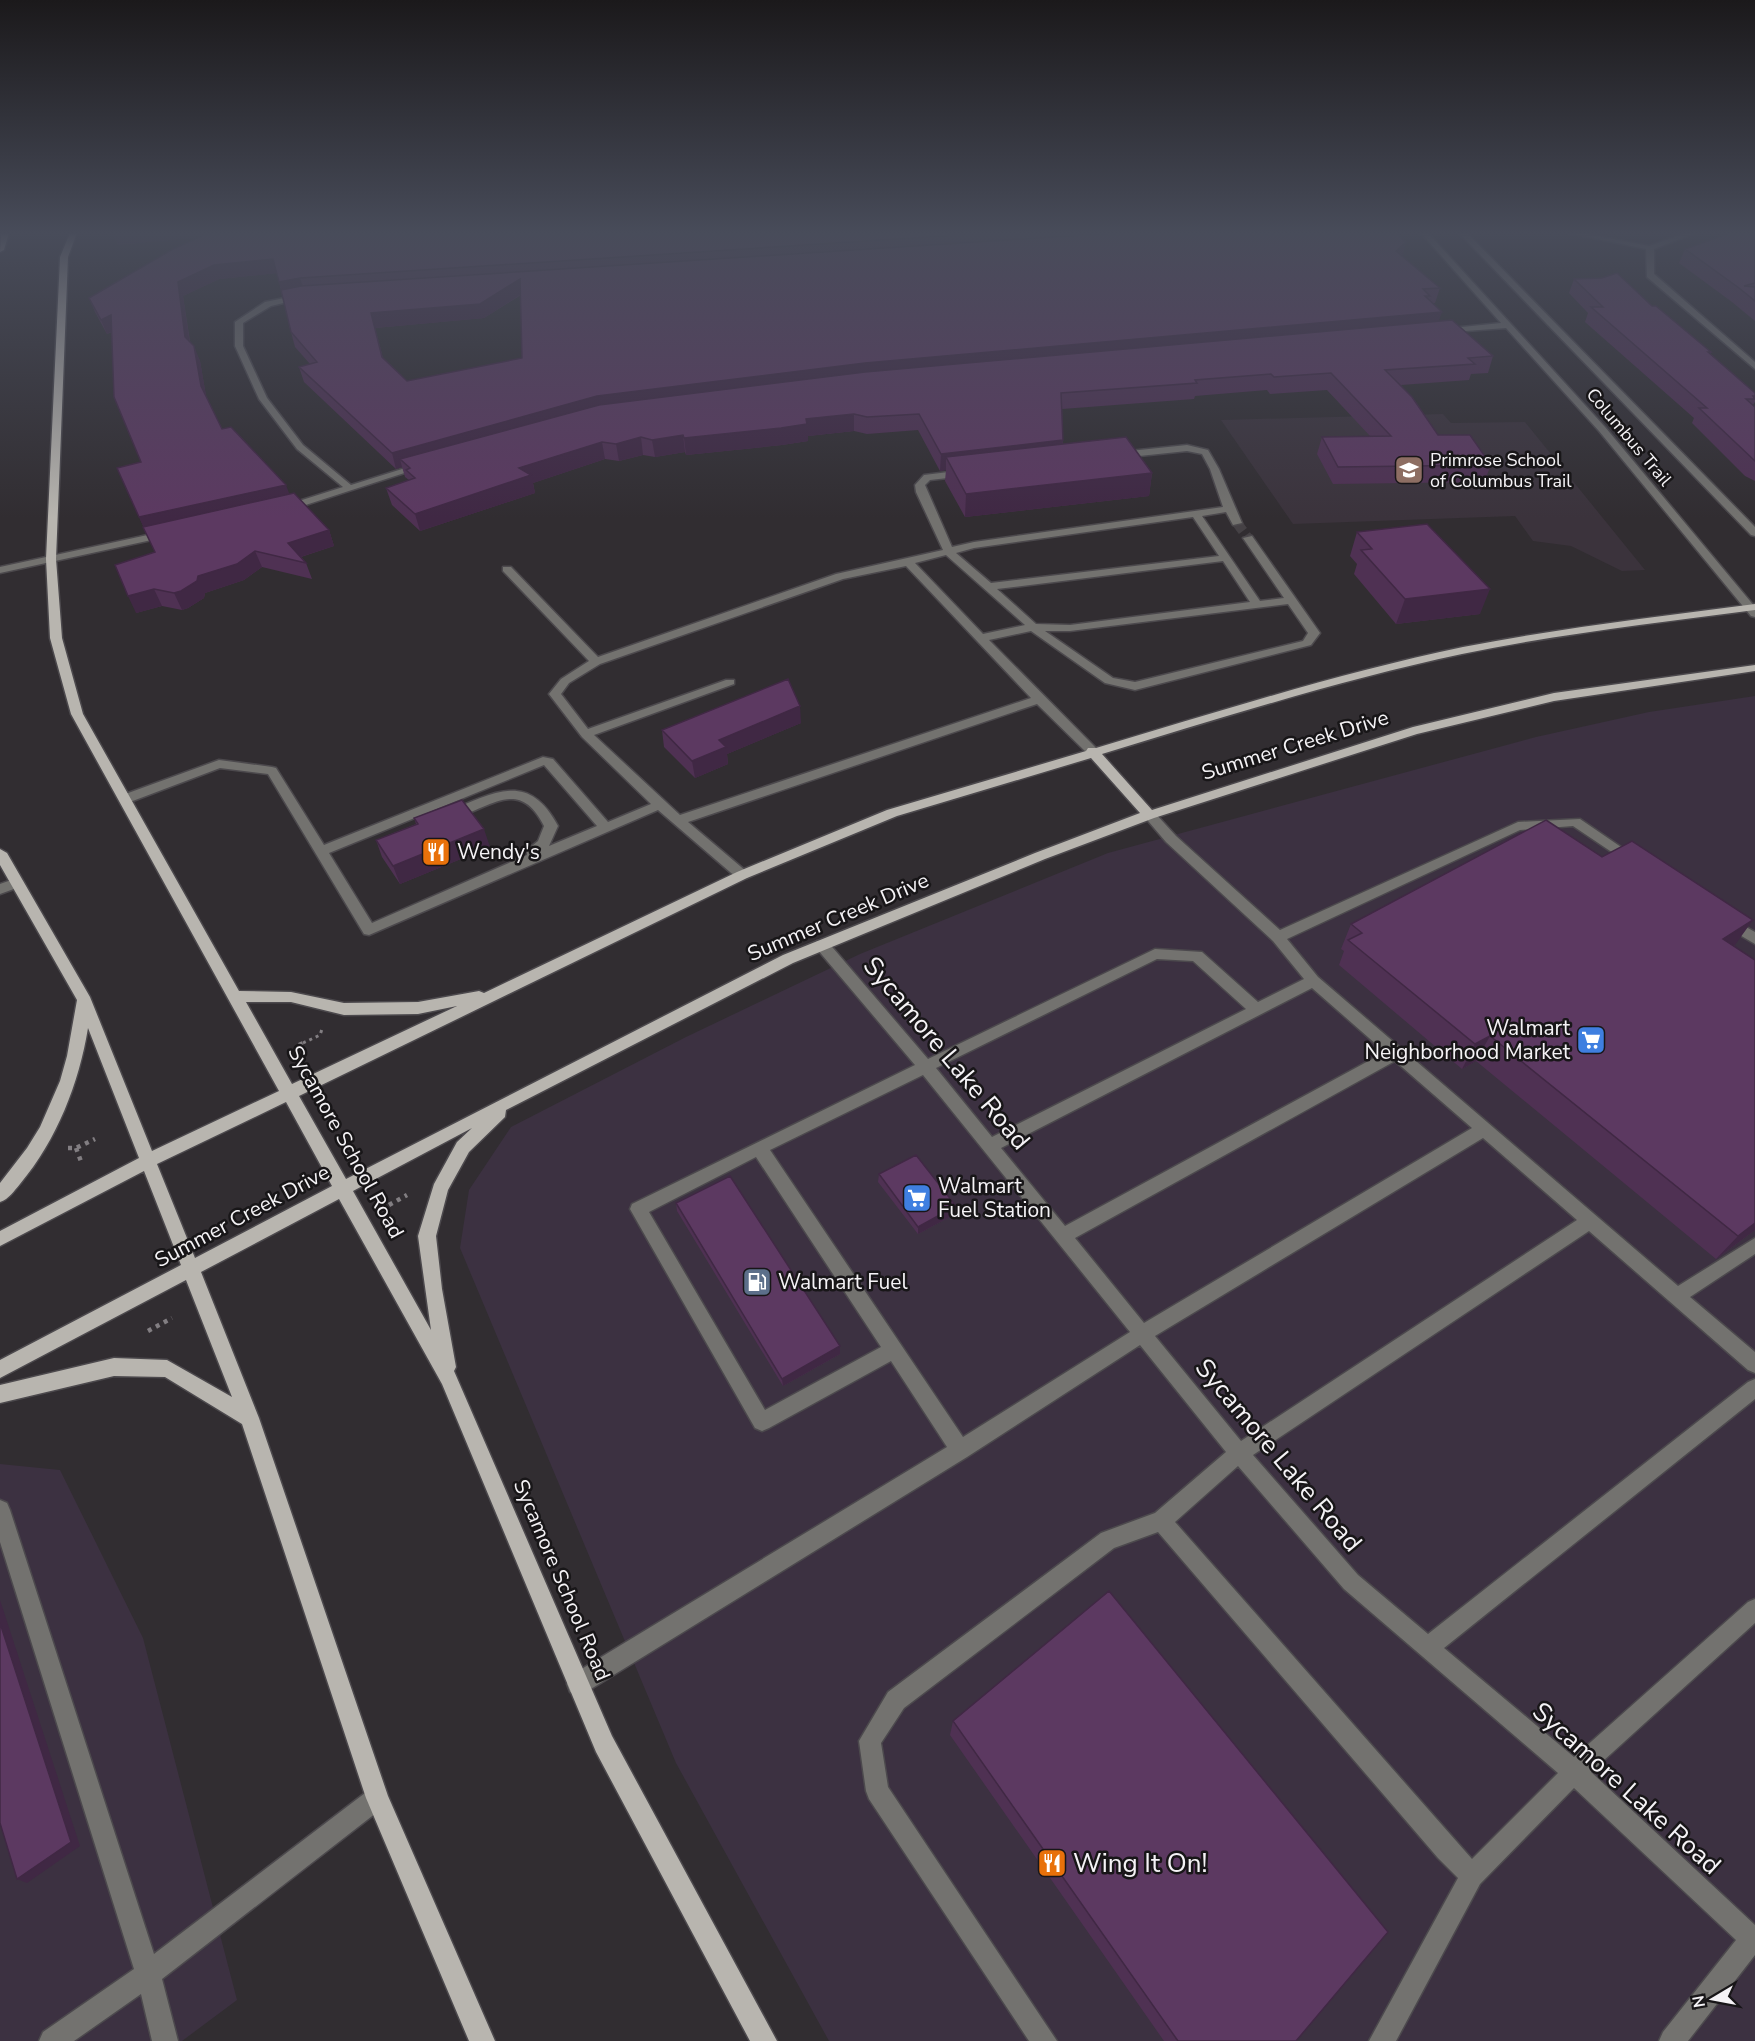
<svg xmlns="http://www.w3.org/2000/svg" width="1755" height="2041" viewBox="0 0 1755 2041" font-family="'Nunito Sans',sans-serif">
  <style>
    .commercial { fill: #3c3141 }
    .built { fill: #3b333c }
    .lines { fill: none; stroke-linecap: round; stroke-linejoin: round }
    .minor-tunnel { stroke: #454145; stroke-width: 10; stroke-dasharray: 10 5; stroke-linecap: butt }
    .minor-casing { stroke: #4c494d; stroke-width: 3 }
    .major-casing { stroke: #4c494d; stroke-width: 3 }
    .path-far1 { stroke: #827e82; stroke-width: 3; stroke-dasharray: 3 4; stroke-linecap: butt }
    .path { stroke: #827e82; stroke-width: 4.5; stroke-dasharray: 4 5; stroke-linecap: butt }
    .minor { fill: #73726f; fill-rule: evenodd }
    .major { fill: #b8b5af; fill-rule: evenodd }
    .wall { fill: #4f3153; fill-rule: evenodd }
    .shaded-wall { fill: #402844 }
    .building { fill: #5c3961; stroke: #402844; stroke-width: 1.5; fill-rule: evenodd }
    .labels { text-anchor: middle; stroke-width: 5; stroke-linejoin: round; paint-order: stroke }
    .far-street-label { font-size: 18px; fill: #f5f3f6; stroke: #181618 }
    .far-poi-label { font-size: 18px; fill: #f5f3f6; stroke: #181618; text-anchor: start }
    .street-label { font-size: 21px; fill: #f5f3f6; stroke: #181618 }
    .poi-label { font-size: 21px; fill: #f5f3f6; stroke: #181618; text-anchor: start }
    .near-street-label { font-size: 26px; fill: #f5f3f6; stroke: #181618 }
    .near-poi-label { font-size: 26px; fill: #f5f3f6; stroke: #181618; text-anchor: start }
  </style>
  <rect width="100%" height="100%" fill="#312d31"/>
  <path class="commercial" d="M 1755,696 L 1755,2041 L 829,2041 L 676,1763 L 460,1248 L 469,1190 L 511,1127 L 686,1037 L 860,954 L 1108,853 L 1536,737 L 1649,712 Z
    M 0,1464 L 60,1470 L 143,1638 L 237,2000 L 182,2041 L 0,2041 Z"/>
  <path class="built" d="M 1443,414 L 1451,423 L 1525,422 L 1645,570 L 1622,571 L 1571,546 L 1533,541 L 1515,516 L 1293,524 L 1221,420 Z"/>
  <g class="lines">
    <path class="minor-tunnel" d="M 1237,523 L 1248,538"/>
    <g class="minor-casing">
      <path id="minor" d="M 1421,233 L 1428,233 L 1605,427 L 1755,607 L 1755,617 L 1751,616 L 1599,431 L 1506,328 L 1439,333 L 1438,331 L 1442,329 L 1501,323 Z
        M 1459,233 L 1467,233 L 1755,527 L 1755,536 L 1751,535 Z
        M 1569,233 L 1582,233 L 1649,246 L 1686,233 L 1695,233 L 1654,249 L 1654,274 L 1755,362 L 1755,369 L 1647,277 L 1646,249 Z
        M 304,294 L 304,298 L 271,306 L 243,323 L 243,346 L 267,398 L 303,445 L 351,485 L 418,464 L 426,466 L 284,512 L 279,509 L 280,507 L 343,487 L 297,449 L 259,399 L 235,346 L 235,322 L 265,302 Z
        M 1187,445 L 1208,450 L 1219,469 L 1242,523 L 1233,525 L 1226,512 L 1202,516 L 1260,601 L 1284,598 L 1243,538 L 1252,536 L 1320,633 L 1311,645 L 1135,690 L 1105,683 L 1031,631 L 989,640 L 1096,748 L 1096,754 L 1088,754 L 1037,704 L 688,822 L 747,872 L 749,875 L 747,878 L 737,878 L 658,810 L 369,935 L 364,934 L 268,774 L 220,768 L 130,802 L 125,803 L 119,799 L 120,796 L 219,760 L 272,767 L 276,768 L 324,845 L 543,757 L 553,759 L 608,822 L 651,804 L 582,737 L 549,694 L 561,679 L 589,661 L 503,571 L 503,567 L 511,567 L 598,657 L 836,574 L 943,550 L 916,492 L 915,485 L 924,475 L 965,470 L 970,473 L 965,476 L 930,480 L 925,485 L 952,547 L 974,542 L 1223,507 L 1210,469 L 1202,454 L 1187,451 L 1120,458 L 1115,455 L 1120,452 ZM 1193,517 L 1219,556 L 991,583 L 956,553 L 974,548 ZM 946,555 L 1025,625 L 983,634 L 915,563 ZM 1223,561 L 1250,602 L 1070,625 L 1036,624 L 997,589 ZM 906,566 L 1031,698 L 680,815 L 594,735 L 734,684 L 734,680 L 726,680 L 588,729 L 561,694 L 569,683 L 600,664 L 843,579 ZM 1288,604 L 1308,633 L 1303,641 L 1135,682 L 1113,678 L 1045,631 L 1070,631 ZM 544,765 L 597,826 L 549,846 L 558,826 C 528,770 494,793 446,812 L 445,815 L 451,819 C 490,809 519,776 544,826 L 538,841 L 527,850 L 527,855 L 372,923 L 329,853 Z
        M 166,531 L 171,534 L 170,536 L 0,573 L 0,567 Z
        M 1149,811 L 1154,812 L 1176,836 L 1280,930 L 1518,822 L 1580,819 L 1640,860 L 1633,865 L 1628,863 L 1573,826 L 1520,830 L 1287,939 L 1318,977 L 1678,1286 L 1755,1238 L 1755,1254 L 1690,1297 L 1755,1352 L 1755,1373 L 1748,1370 L 1589,1231 L 1253,1455 L 1358,1575 L 1428,1634 L 1748,1382 L 1755,1379 L 1755,1399 L 1444,1648 L 1574,1757 L 1748,1602 L 1755,1599 L 1755,1623 L 1591,1772 L 1755,1925 L 1755,1955 L 1688,2041 L 1659,2041 L 1663,2032 L 1736,1940 L 1574,1788 L 1480,1884 L 1396,2041 L 1369,2041 L 1458,1878 L 1438,1858 L 1158,1532 L 1114,1548 L 904,1708 L 881,1743 L 888,1787 L 1057,2041 L 1029,2041 L 869,1799 L 866,1791 L 859,1741 L 888,1692 L 1101,1533 L 1155,1513 L 1226,1452 L 1140,1345 L 967,1457 L 586,1692 L 578,1695 L 570,1692 L 567,1684 L 570,1676 L 947,1447 L 891,1361 L 769,1428 L 762,1431 L 755,1428 L 630,1209 L 632,1204 L 915,1065 L 817,949 L 815,945 L 817,941 L 827,941 L 928,1059 L 1155,949 L 1202,952 L 1258,1002 L 1304,979 L 1273,941 L 1166,842 L 1143,815 ZM 1157,959 L 1193,961 L 1246,1009 L 992,1137 L 936,1068 ZM 1312,988 L 1385,1052 L 1065,1226 L 1001,1148 ZM 1395,1061 L 1472,1128 L 1144,1323 L 1075,1238 ZM 923,1075 L 1130,1332 L 963,1437 L 770,1150 ZM 1483,1138 L 1577,1220 L 1241,1441 L 1155,1336 ZM 756,1157 L 881,1347 L 765,1410 L 649,1212 ZM 1238,1466 L 1344,1589 L 1558,1773 L 1472,1859 L 1175,1522 Z
        M 17,878 L 22,880 L 24,883 L 22,886 L 0,894 L 0,884 Z
        M 1728,917 L 1755,932 L 1755,944 L 1723,925 L 1721,922 Z
        M 0,1500 L 7,1503 L 10,1510 L 154,1954 L 369,1790 L 377,1787 L 385,1790 L 388,1798 L 385,1806 L 162,1979 L 178,2041 L 152,2041 L 141,1994 L 74,2041 L 39,2041 L 43,2032 L 134,1969 L 0,1542 Z"/>
    </g>
    <g class="major-casing">
      <path id="major" d="M 1,233 L 9,233 L 4,250 L 0,252 Z
        M 70,233 L 77,233 L 68,257 L 56,559 L 62,638 L 83,714 L 239,991 L 291,992 L 344,1003 L 418,1002 L 479,991 L 484,993 L 737,872 L 887,810 L 1086,751 L 1088,748 L 1096,748 C 1217,712 1339,673 1463,647 C 1560,628 1657,617 1755,604 L 1755,610 C 1657,623 1559,634 1462,654 C 1340,680 1221,718 1102,754 L 1152,810 L 1413,727 L 1554,693 L 1755,665 L 1755,671 L 1554,701 L 1417,734 L 1154,818 L 1045,859 L 793,963 L 506,1110 L 505,1117 L 469,1152 L 448,1190 L 436,1236 L 442,1289 L 456,1367 L 454,1371 L 612,1736 L 777,2041 L 750,2041 L 596,1752 L 442,1384 L 339,1199 L 201,1272 L 259,1418 L 388,1796 L 495,2041 L 469,2041 L 366,1798 L 242,1424 L 165,1377 L 114,1376 L 0,1403 L 0,1385 L 114,1358 L 167,1360 L 232,1397 L 186,1280 L 0,1378 L 0,1360 L 181,1265 L 144,1171 L 0,1246 L 0,1231 L 139,1158 L 88,1028 C 79,1083 57,1140 20,1184 C 14,1191 9,1199 0,1202 L 0,1183 L 27,1148 L 40,1127 L 60,1081 L 67,1056 L 77,1000 L 0,865 L 0,849 L 7,853 L 90,997 L 152,1151 L 279,1091 L 71,714 L 50,638 L 46,559 L 60,257 ZM 1091,758 L 1140,813 L 1035,853 L 783,955 L 346,1179 L 299,1096 L 747,878 L 897,816 ZM 246,1002 L 291,1002 L 344,1015 L 418,1014 L 457,1006 L 292,1084 ZM 286,1102 L 332,1186 L 195,1258 L 157,1164 ZM 472,1128 L 457,1142 L 434,1184 L 418,1236 L 431,1330 L 353,1191 Z"/>
    </g>
    <path class="path-far1" d="M 303,1043 L 320,1035 L 322,1029"/>
    <path class="path" d="M 299,1045 L 306,1042
      M 68,1148 L 76,1148 L 95,1139
      M 76,1148 L 82,1164
      M 389,1205 L 407,1195
      M 148,1331 L 172,1318"/>
    <use href="#minor" class="minor"/>
    <use href="#major" class="major"/>
  </g>
  <path class="wall" d="M 113,233 L 1396,233 L 1402,256 L 1440,288 L 1435,303 L 1432,303 L 1439,321 L 1493,356 L 1488,373 L 1471,374 L 1469,380 L 1401,385 L 1438,435 L 1491,465 L 1484,482 L 1333,484 L 1317,454 L 1322,437 L 1370,436 L 1327,390 L 1270,394 L 1267,390 L 1195,396 L 1194,399 L 1062,409 L 1063,444 L 1152,473 L 1149,496 L 965,517 L 945,481 L 946,470 L 940,471 L 918,430 L 867,434 L 854,431 L 808,436 L 808,441 L 782,445 L 686,455 L 685,452 L 655,457 L 643,455 L 619,461 L 605,459 L 533,483 L 535,493 L 420,531 L 392,505 L 386,488 L 409,480 L 405,477 L 402,467 L 396,469 L 304,382 L 299,367 L 310,364 L 295,347 L 291,332 L 277,273 L 219,279 L 183,296 L 190,341 L 200,361 L 206,396 L 222,429 L 289,494 L 329,530 L 334,546 L 301,557 L 306,563 L 312,579 L 262,567 L 244,580 L 205,593 L 204,598 L 188,608 L 182,610 L 162,606 L 136,613 L 155,552 L 117,468 L 141,462 L 112,332 L 107,334 L 95,312 L 89,298 L 199,237 L 118,245 ZM 521,295 L 522,358 L 407,381 L 383,358 L 375,328 L 484,318 Z
    M 1755,233 L 1755,321 L 1732,302 L 1679,263 L 1685,249 Z
    M 1574,279 L 1652,306 L 1711,352 L 1710,354 L 1755,393 L 1755,402 L 1753,405 L 1755,407 L 1755,481 L 1745,476 L 1692,423 L 1694,418 L 1585,322 L 1588,313 L 1569,293 Z
    M 1357,532 L 1480,614 L 1396,624 L 1354,574 L 1357,564 L 1350,556 Z
    M 801,723 L 727,754 L 728,764 L 695,778 L 664,747 L 662,730 Z
    M 414,818 L 490,847 L 400,884 L 382,857 L 376,840 L 416,824 Z
    M 1351,924 L 1735,945 L 1734,946 L 1755,960 L 1755,1230 L 1716,1259 L 1476,1061 L 1462,1069 L 1339,965 L 1344,951 L 1341,949 Z
    M 879,1174 L 955,1214 L 918,1234 L 878,1182 Z
    M 676,1203 L 840,1346 L 840,1354 L 783,1386 L 677,1211 Z
    M 953,1721 L 1296,2041 L 1164,2041 L 950,1735 Z"/>
  <path class="shaded-wall" d="M 113,233 L 240,233 L 118,245 Z
    M 1406,242 L 1403,256 L 1393,265 L 1396,251 Z
    M 273,259 L 278,273 L 219,279 L 183,296 L 191,352 L 185,337 L 178,282 L 214,265 Z
    M 300,278 L 305,292 L 283,296 L 279,282 Z
    M 520,279 L 523,293 L 484,318 L 375,328 L 371,313 Z
    M 1442,312 L 1437,326 L 400,459 L 402,467 L 396,469 L 392,453 L 597,396 L 865,363 Z
    M 111,315 L 117,329 L 107,334 L 101,320 Z
    M 194,346 L 200,361 L 207,401 L 201,386 Z
    M 854,414 L 854,431 L 808,436 L 808,441 L 782,445 L 686,455 L 684,438 L 806,419 Z
    M 683,435 L 685,452 L 655,457 L 652,440 Z
    M 641,437 L 643,455 L 619,461 L 616,444 Z
    M 1063,440 L 1062,457 L 946,457 L 946,470 L 940,471 L 941,454 Z
    M 602,442 L 605,459 L 533,483 L 535,493 L 420,531 L 415,514 L 519,468 Z
    M 1152,473 L 1149,496 L 965,517 L 966,494 Z
    M 286,485 L 292,501 L 146,533 L 139,517 Z
    M 329,530 L 334,546 L 294,559 L 288,543 Z
    M 255,551 L 262,567 L 244,580 L 205,593 L 204,598 L 188,608 L 182,610 L 174,593 L 198,576 Z
    M 154,589 L 162,606 L 136,613 L 128,596 Z
    M 1490,589 L 1480,614 L 1396,624 L 1405,599 Z
    M 800,706 L 801,723 L 727,754 L 728,764 L 695,778 L 692,761 L 719,740 Z
    M 484,829 L 490,847 L 400,884 L 393,866 Z
    M 1753,920 L 1735,945 L 1706,964 L 1723,939 Z
    M 1490,1036 L 1476,1061 L 1462,1069 L 1475,1044 Z
    M 956,1206 L 955,1214 L 918,1234 L 918,1227 Z
    M 1755,1223 L 1755,1230 L 1716,1259 L 1738,1236 Z
    M 840,1346 L 840,1354 L 783,1386 L 782,1379 Z
    M 0,1600 L 80,1846 L 27,1883 L 17,1879 L 0,1623 Z"/>
  <path class="building" d="M 208,233 L 989,233 L 300,278 L 279,282 L 273,259 L 214,265 L 178,282 L 185,337 L 194,346 L 201,386 L 222,429 L 231,427 L 286,485 L 139,517 L 117,468 L 141,462 L 114,397 L 111,315 L 101,320 L 89,298 L 173,249 Z
    M 1115,233 L 1396,233 L 1406,242 L 1396,251 L 1440,288 L 1423,289 L 1430,296 L 1425,296 L 1442,312 L 865,363 L 597,396 L 392,453 L 299,367 L 317,362 L 291,332 L 281,290 L 301,286 ZM 520,279 L 522,358 L 407,381 L 382,357 L 371,313 L 480,304 Z
    M 1730,233 L 1755,233 L 1755,283 L 1744,286 L 1755,287 L 1755,301 L 1739,288 L 1685,249 Z
    M 1617,273 L 1652,306 L 1656,306 L 1711,352 L 1708,352 L 1755,393 L 1755,396 L 1753,396 L 1755,399 L 1746,399 L 1755,407 L 1755,461 L 1699,408 L 1707,408 L 1591,307 L 1603,307 L 1574,279 L 1602,278 Z
    M 1452,320 L 1493,356 L 1468,358 L 1475,364 L 1385,370 L 1412,397 L 1438,435 L 1470,435 L 1491,465 L 1338,467 L 1322,437 L 1391,436 L 1331,373 L 1274,377 L 1271,374 L 1195,380 L 1197,383 L 1061,393 L 1063,440 L 941,454 L 919,414 L 867,417 L 854,414 L 806,419 L 807,424 L 781,428 L 684,438 L 683,435 L 652,440 L 641,437 L 616,444 L 602,442 L 519,468 L 531,475 L 415,514 L 386,488 L 415,478 L 406,470 L 410,468 L 400,459 L 599,405 L 865,372 Z
    M 1126,437 L 1152,473 L 966,494 L 946,457 Z
    M 294,493 L 329,530 L 288,543 L 306,563 L 255,551 L 237,564 L 198,576 L 197,581 L 181,591 L 174,593 L 154,589 L 128,596 L 115,565 L 155,552 L 143,527 Z
    M 1427,524 L 1490,589 L 1405,599 L 1361,550 L 1372,549 L 1357,532 Z
    M 788,679 L 800,706 L 719,740 L 726,747 L 692,761 L 662,730 Z
    M 462,800 L 484,829 L 393,866 L 376,840 L 418,824 L 414,818 Z
    M 1546,820 L 1602,857 L 1632,841 L 1753,920 L 1723,939 L 1755,960 L 1755,1223 L 1738,1236 L 1490,1036 L 1475,1044 L 1348,940 L 1362,933 L 1351,924 Z
    M 916,1155 L 956,1206 L 918,1227 L 879,1174 Z
    M 730,1176 L 840,1346 L 782,1379 L 676,1203 Z
    M 1109,1591 L 1388,1932 L 1296,2041 L 1178,2041 L 953,1721 Z
    M 0,1623 L 71,1842 L 17,1879 L 0,1823 Z"/>
  <linearGradient id="sky" x2="0" y2="1"><stop stop-color="#1b191b"/><stop offset="0.45" stop-color="#484c5a"/><stop offset="1" stop-color="#484c5a" stop-opacity="0"/></linearGradient>
  <rect width="1755" height="518" fill="url(#sky)"/>
  <defs>
    <g id="school-square" transform="scale(1.5)"><rect x="-9" y="-9" width="18" height="18" rx="4" fill="#8d6e63" stroke="#181618"/><path d="M0-5L7-2L0 1L-7-2ZM-4 1L0 2.5L4 1V4Q0 6-4 4Z" fill="#fff"/></g>
    <g id="restaurant-square" transform="scale(1.5)"><rect x="-9" y="-9" width="18" height="18" rx="4" fill="#e8710a" stroke="#181618"/><path d="M-5-6h1v4h1v-4h1v4h1v-4h1v5L-1.5 .5V6h-2V.5L-5-1ZM5-6V6H3V1.5H1.5Q1.5-4 5-6Z" fill="#fff"/></g>
    <g id="supermarket-square" transform="scale(1.5)"><rect x="-9" y="-9" width="18" height="18" rx="4" fill="#3f7fe0" stroke="#181618"/><path d="M-6-5.5h2.5l.6 2H6L4.5 2H-2.5L-4.4-4H-6ZM-1.5 3.2a1.3 1.3 0 1 0 .1 0ZM3 3.2a1.3 1.3 0 1 0 .1 0Z" fill="#fff"/></g>
    <g id="fuel-square" transform="scale(1.5)"><rect x="-9" y="-9" width="18" height="18" rx="4" fill="#5c6f8a" stroke="#181618"/><path d="M-5.5-6h7V0h2V4h1.3V-2.5L3-4.5l.8-.8L6-3V5H2.5V1h-1V6h-7ZM-4.2-4.7v3.2H.2V-4.7Z" fill="#fff"/></g>
  </defs>
  <g fill-rule="evenodd">
    <use href="#school-square" x="1409" y="470"/>
    <use href="#restaurant-square" x="436" y="852"/>
    <use href="#supermarket-square" x="1591" y="1040"/>
    <use href="#supermarket-square" x="917" y="1198"/>
    <use href="#fuel-square" x="757" y="1282"/>
    <use href="#restaurant-square" x="1052" y="1863"/>
  </g>
  <g class="labels">
    <g class="far-street-label">
      <text transform="translate(1629 437) rotate(50)" y="6">Columbus Trail</text>
    </g>
    <g class="far-poi-label">
      <text x="1430" y="466">Primrose School<tspan x="1430" dy="21">of Columbus Trail</tspan></text>
    </g>
    <g class="street-label">
      <text transform="translate(1295 745) rotate(-17)" y="7">Summer Creek Drive</text>
      <text transform="translate(838 917) rotate(-23)" y="7">Summer Creek Drive</text>
      <text transform="translate(346 1142) rotate(61)" y="7">Sycamore School Road</text>
      <text transform="translate(242 1216) rotate(-28)" y="7">Summer Creek Drive</text>
      <text transform="translate(562 1580) rotate(67)" y="7">Sycamore School Road</text>
    </g>
    <g class="poi-label">
      <text x="457" y="859">Wendy's</text>
      <text x="1570" y="1035" text-anchor="end">Walmart<tspan x="1570" dy="24">Neighborhood Market</tspan></text>
      <text x="938" y="1193">Walmart<tspan x="938" dy="24">Fuel Station</tspan></text>
      <text x="778" y="1289">Walmart Fuel</text>
    </g>
    <g class="near-street-label">
      <text transform="translate(947 1053) rotate(50)" y="9">Sycamore Lake Road</text>
      <text transform="translate(1279 1455) rotate(50)" y="9">Sycamore Lake Road</text>
      <text transform="translate(1627 1788) rotate(42)" y="9">Sycamore Lake Road</text>
    </g>
    <g class="near-poi-label">
      <text x="1073" y="1872">Wing It On!</text>
    </g>
  </g>
  <g transform="translate(1713 1999) rotate(260)" stroke="#181618" stroke-width="4.5" paint-order="stroke">
  <path d="M0-4.5L10 22L0 15L-10 22Z" fill="#f5f3f6"/>
  <text y="-9" font-size="16" font-weight="bold" text-anchor="middle" fill="#f5f3f6">N</text>
  </g>
</svg>
